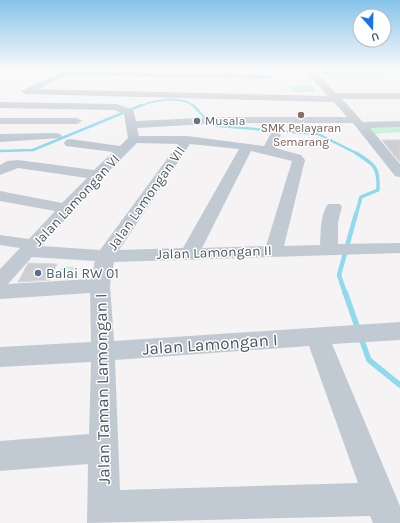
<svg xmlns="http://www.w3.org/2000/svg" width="400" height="523" viewBox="0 0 400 523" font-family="Karla,sans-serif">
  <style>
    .green { fill: #c3f1d5 }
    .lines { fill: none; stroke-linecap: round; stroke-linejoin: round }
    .stream-far4 { stroke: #90daee; stroke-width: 2 }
    .stream-far3 { stroke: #90daee; stroke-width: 2.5 }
    .stream-far2 { stroke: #90daee; stroke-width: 3.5 }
    .stream-far1 { stroke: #90daee; stroke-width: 4.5 }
    .stream { stroke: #90daee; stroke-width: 5.5 }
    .building { fill: #cdcfd5; stroke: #d7d9de }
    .minor { fill: #c1cad2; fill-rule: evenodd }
    .education-dot { fill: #8d6e63; stroke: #fff; stroke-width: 1.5 }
    .worship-dot { fill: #6b7280; stroke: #fff; stroke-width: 1.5 }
    .service-dot { fill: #5c6f8a; stroke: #fff; stroke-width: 1.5 }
    .labels { text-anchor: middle; stroke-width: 3; stroke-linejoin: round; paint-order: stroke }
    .far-worship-label { font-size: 12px; fill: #5b616d; stroke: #fff; text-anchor: start }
    .far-education-label { font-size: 12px; fill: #785e54; stroke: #fff }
    .street-label { font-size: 14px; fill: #4a5661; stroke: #fff }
    .service-label { font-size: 14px; fill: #4e5e75; stroke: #fff; text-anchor: start }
    .near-street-label { font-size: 17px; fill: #4a5661; stroke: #fff }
  </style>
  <rect width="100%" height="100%" fill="#f5f3f3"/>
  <path class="green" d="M 289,86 L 312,86 L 316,92 L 292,92 Z
    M 400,127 L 400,132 L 374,134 L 369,128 Z
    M 63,266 L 75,267 L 68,280 L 55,279 Z"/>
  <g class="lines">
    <path class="stream-far4" d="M 140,106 C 155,100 181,95 194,106"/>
    <path class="stream-far3" d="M 193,105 L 205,118 L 218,126 L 318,134 L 358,154
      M 0,151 L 33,150 L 142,105"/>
    <path class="stream-far2" d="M 356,215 L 361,197 L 378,190 C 379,167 375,165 356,153"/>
    <path class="stream-far1" d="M 345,293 L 339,275 L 356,214"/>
    <path class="stream" d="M 345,292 L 358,329
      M 361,338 L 369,360 L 400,385"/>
  </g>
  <path class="building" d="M 382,140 L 400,140 L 400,162 L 394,155 Z
    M 28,263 L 57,264 L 50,280 L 18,282 Z"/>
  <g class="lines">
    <path class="minor" d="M 304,69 L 400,69 L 400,73 L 317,74 L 336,93 L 400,93 L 400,99 L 342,99 L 363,122 L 400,121 L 400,127 L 370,128 L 400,164 L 400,177 L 395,176 L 353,123 L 222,123 L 137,128 L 139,136 L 187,136 L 264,146 L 271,133 L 279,133 L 281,135 L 275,148 L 301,155 L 305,160 L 284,246 L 320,245 C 321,231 320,215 328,204 L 340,204 L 342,207 L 338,222 L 338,244 L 400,243 L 400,253 L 114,262 L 110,285 L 114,341 L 400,322 L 400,340 L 332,344 L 400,506 L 400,523 L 373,523 L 370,516 L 87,523 L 88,464 L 0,471 L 0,441 L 89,434 L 91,362 L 0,367 L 0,347 L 91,342 L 90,293 L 0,299 L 0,269 L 20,248 L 0,245 L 0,235 L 29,239 L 55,211 L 0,201 L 0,191 L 62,203 L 87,178 L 18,168 L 0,175 L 0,165 L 7,161 L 18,160 L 94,170 L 113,152 L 66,146 L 64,143 L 66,140 L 70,139 L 120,146 L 128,138 L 124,114 L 115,110 L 0,108 L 0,102 L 117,104 L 133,110 L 136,121 L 222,117 L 347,117 L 334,102 L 25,94 L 21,91 L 65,71 L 269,75 L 273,77 L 269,79 L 66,75 L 38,89 L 328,96 ZM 137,143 L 178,144 L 100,250 L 42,246 L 102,178 ZM 190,144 L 239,149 L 183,248 L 119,250 ZM 251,151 L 292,161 L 266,246 L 202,248 ZM 32,257 L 95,261 L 91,279 L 8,284 ZM 309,346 L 358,483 L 120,490 L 115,360 Z
      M 0,118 L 77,118 L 82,121 L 77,124 L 0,124 Z
      M 56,133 L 60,134 L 62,136 L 60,138 L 0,142 L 0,134 Z"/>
  </g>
  <linearGradient id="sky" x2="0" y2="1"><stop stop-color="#85c3ea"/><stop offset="0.49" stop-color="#fafafa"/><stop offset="1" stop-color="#fafafa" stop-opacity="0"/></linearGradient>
  <rect width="400" height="142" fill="url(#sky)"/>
  <circle class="education-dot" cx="301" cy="115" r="4"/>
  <circle class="worship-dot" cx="197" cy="121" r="4"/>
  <circle class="service-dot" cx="38" cy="273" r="4"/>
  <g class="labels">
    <g class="far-worship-label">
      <text x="205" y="125">Musala</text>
    </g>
    <g class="far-education-label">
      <text x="301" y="132">SMK Pelayaran<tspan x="301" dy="14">Semarang</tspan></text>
    </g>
    <g class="street-label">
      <text transform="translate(146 198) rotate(-55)" y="5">Jalan Lamongan VII</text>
      <text transform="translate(76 200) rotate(-47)" y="5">Jalan Lamongan VI</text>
      <text transform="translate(214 252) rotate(-2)" y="5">Jalan Lamongan II</text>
    </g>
    <g class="service-label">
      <text x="46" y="278">Balai RW 01</text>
    </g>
    <g class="near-street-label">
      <text transform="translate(210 344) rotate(-4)" y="6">Jalan Lamongan I</text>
      <text transform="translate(102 389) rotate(-91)" y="6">Jalan Taman Lamongan I</text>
    </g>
  </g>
  <g transform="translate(372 28) rotate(160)"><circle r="19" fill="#ffffff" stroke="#b7bbc0"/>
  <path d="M0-3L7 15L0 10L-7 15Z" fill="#1a73e8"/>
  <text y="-6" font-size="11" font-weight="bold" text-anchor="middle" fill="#4a5661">U</text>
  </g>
</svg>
